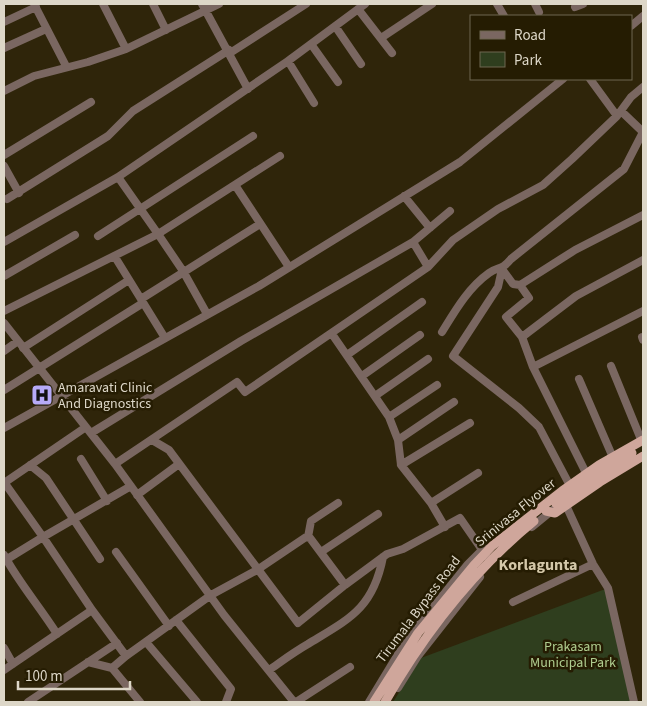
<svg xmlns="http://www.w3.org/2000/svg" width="647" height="706" viewBox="0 0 647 706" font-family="'Source Sans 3',sans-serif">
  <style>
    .green { fill: #2f3e1e }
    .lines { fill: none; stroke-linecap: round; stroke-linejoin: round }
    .minor { stroke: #7a6761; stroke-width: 8 }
    .major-bridge { stroke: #cfa69b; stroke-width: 9 }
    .labels { text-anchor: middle; stroke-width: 5; stroke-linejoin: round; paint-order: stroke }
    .poi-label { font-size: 14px; fill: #ddd7c8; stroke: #251c02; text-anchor: start }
    .street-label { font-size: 14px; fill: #ddd7c8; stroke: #251c02 }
    .park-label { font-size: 14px; fill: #afcd8f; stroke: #251c02 }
    .quarter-label { font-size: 16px; font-weight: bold; fill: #d4c8a9; stroke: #251c02 }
  </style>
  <rect width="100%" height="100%" fill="#2f250a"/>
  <path class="green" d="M 608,588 L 634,702 L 393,702 L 421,658 Z"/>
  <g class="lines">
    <path class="minor" d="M 34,4 L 66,66
      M 103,4 L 126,49
      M 153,4 L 166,30
      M 202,4 L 248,89
      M 497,4 L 504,16
      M 535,4 L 539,12
      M 575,7 L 583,4
      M 358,9 L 392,53
      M 4,22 L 36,7
      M 335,26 L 361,64
      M 631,26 L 643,16
      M 381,38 L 432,4
      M 311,44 L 338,82
      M 4,48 L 46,29
      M 230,53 L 306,4
      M 288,61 L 365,4
      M 590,79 L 617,116
      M 4,91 L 34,76 L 88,62 L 126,49 L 219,4
      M 621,111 L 643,132
      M 4,155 L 91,102
      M 4,166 L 19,193
      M 118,177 L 158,234 L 280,156
      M 235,185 L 289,267
      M 404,196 L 430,228
      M 7,199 L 108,136 L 133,111 L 229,50
      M 98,236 L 253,136
      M 4,242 L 118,177 L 288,61 L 314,103
      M 413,242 L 428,267
      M 115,257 L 165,338
      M 502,269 L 498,287 L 453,356 L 519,408 L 539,427 L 568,482
      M 502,269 L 513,284 L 520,285 L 575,250 L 643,215
      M 4,276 L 75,235
      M 520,285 L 529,298 L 506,317 L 522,337 L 533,367 L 585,471
      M 141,299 L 260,224
      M 4,311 L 158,234 L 183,271 L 207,314
      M 4,323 L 115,464 L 224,615 L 294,702
      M 442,332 C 455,311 468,288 489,273 C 499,266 501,271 511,259 L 624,169 L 643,132
      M 332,334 L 389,417 L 398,440 L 401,465 L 431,503
      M 522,337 L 576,296 L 643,260
      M 642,337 L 643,340
      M 23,348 L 129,280
      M 4,351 L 18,341
      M 347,355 L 422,302
      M 611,366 L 640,437
      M 533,367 L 643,311
      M 362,376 L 420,335
      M 579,379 L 611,453
      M 4,390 L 143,303
      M 375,396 L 428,359
      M 389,417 L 437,385
      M 4,428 L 259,286 L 460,162 L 563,79
      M 91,433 L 241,341 L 413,242 L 450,211
      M 152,440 L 169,450 L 298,623 L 345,585
      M 398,440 L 454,402
      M 81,459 L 107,501
      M 115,464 L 237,382 L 245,392 L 428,267 L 453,240 L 498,209 L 543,185 L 572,159 L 617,116 L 631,97 L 643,87
      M 30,465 L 46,478 L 100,559
      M 401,465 L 470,423
      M 4,483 L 86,427
      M 137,495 L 179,464
      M 564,501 L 593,564 L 608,588 L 634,702
      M 445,527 L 431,503 L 478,473
      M 532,527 L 554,509
      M 308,537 L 311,521 L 338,503
      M 116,552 L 169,626
      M 321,552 L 378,514
      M 4,555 C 19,583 40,607 57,634
      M 4,561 L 43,537 L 4,482
      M 513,602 L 593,564
      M 92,610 L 43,537 L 131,486
      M 176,620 L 231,689 L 226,702
      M 146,642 L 197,702
      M 4,648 L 13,664
      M 126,656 L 112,668 L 140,702
      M 88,662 L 112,668
      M 4,670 L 92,610 L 126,656 L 211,595 L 257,570 L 306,537 L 310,538 L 345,585 L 387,554 L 403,549 L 460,518 L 487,557
      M 269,670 C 282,661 294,652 308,644 C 349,619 373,609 383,557
      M 398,688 L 418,656 L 480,577
      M 28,702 L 117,643
      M 296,702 L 350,667
      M 369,702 L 406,641 L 468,564 L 484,548"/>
    <path class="major-bridge" d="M 556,504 L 632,453
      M 546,511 L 555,513 L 600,482 L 643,456
      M 374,702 L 418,633 L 474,565 L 492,546 L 562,491 L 599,465 L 643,440
      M 385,702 C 424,634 473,571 534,521"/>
  </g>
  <defs>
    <g id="hospital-square" transform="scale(1.125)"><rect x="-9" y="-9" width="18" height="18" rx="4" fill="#b7abf8" stroke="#251c02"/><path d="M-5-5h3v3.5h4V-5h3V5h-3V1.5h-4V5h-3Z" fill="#111"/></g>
  </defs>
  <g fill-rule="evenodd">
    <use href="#hospital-square" x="42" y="395"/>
  </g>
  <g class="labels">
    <g class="poi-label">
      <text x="58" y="392">Amaravati Clinic<tspan x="58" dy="16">And Diagnostics</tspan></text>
    </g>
    <g class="street-label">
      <text transform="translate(515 512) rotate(-39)" y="5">Srinivasa Flyover</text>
      <text transform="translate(418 609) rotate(-53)" y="5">Tirumala Bypass Road</text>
    </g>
    <g class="park-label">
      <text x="573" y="651">Prakasam<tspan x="573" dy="16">Municipal Park</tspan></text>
    </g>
    <g class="quarter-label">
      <text x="538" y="570">Korlagunta</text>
    </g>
  </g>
  <rect width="647" height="706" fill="none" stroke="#ddd7c8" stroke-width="10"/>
  <rect x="470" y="15" width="162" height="65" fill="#251c02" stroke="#6f6751"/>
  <rect x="480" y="31" width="25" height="8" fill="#7a6761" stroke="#6f6751"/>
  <text x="514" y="40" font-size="15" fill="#ddd7c8">Road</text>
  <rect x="480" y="52" width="25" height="15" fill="#2f3e1e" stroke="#6f6751"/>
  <text x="514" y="65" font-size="15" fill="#ddd7c8">Park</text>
  <path d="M18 681v8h112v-8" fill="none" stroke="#ddd7c8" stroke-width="2.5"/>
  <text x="25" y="681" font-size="15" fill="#ddd7c8" stroke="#251c02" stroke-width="4" paint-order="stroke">100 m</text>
</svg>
